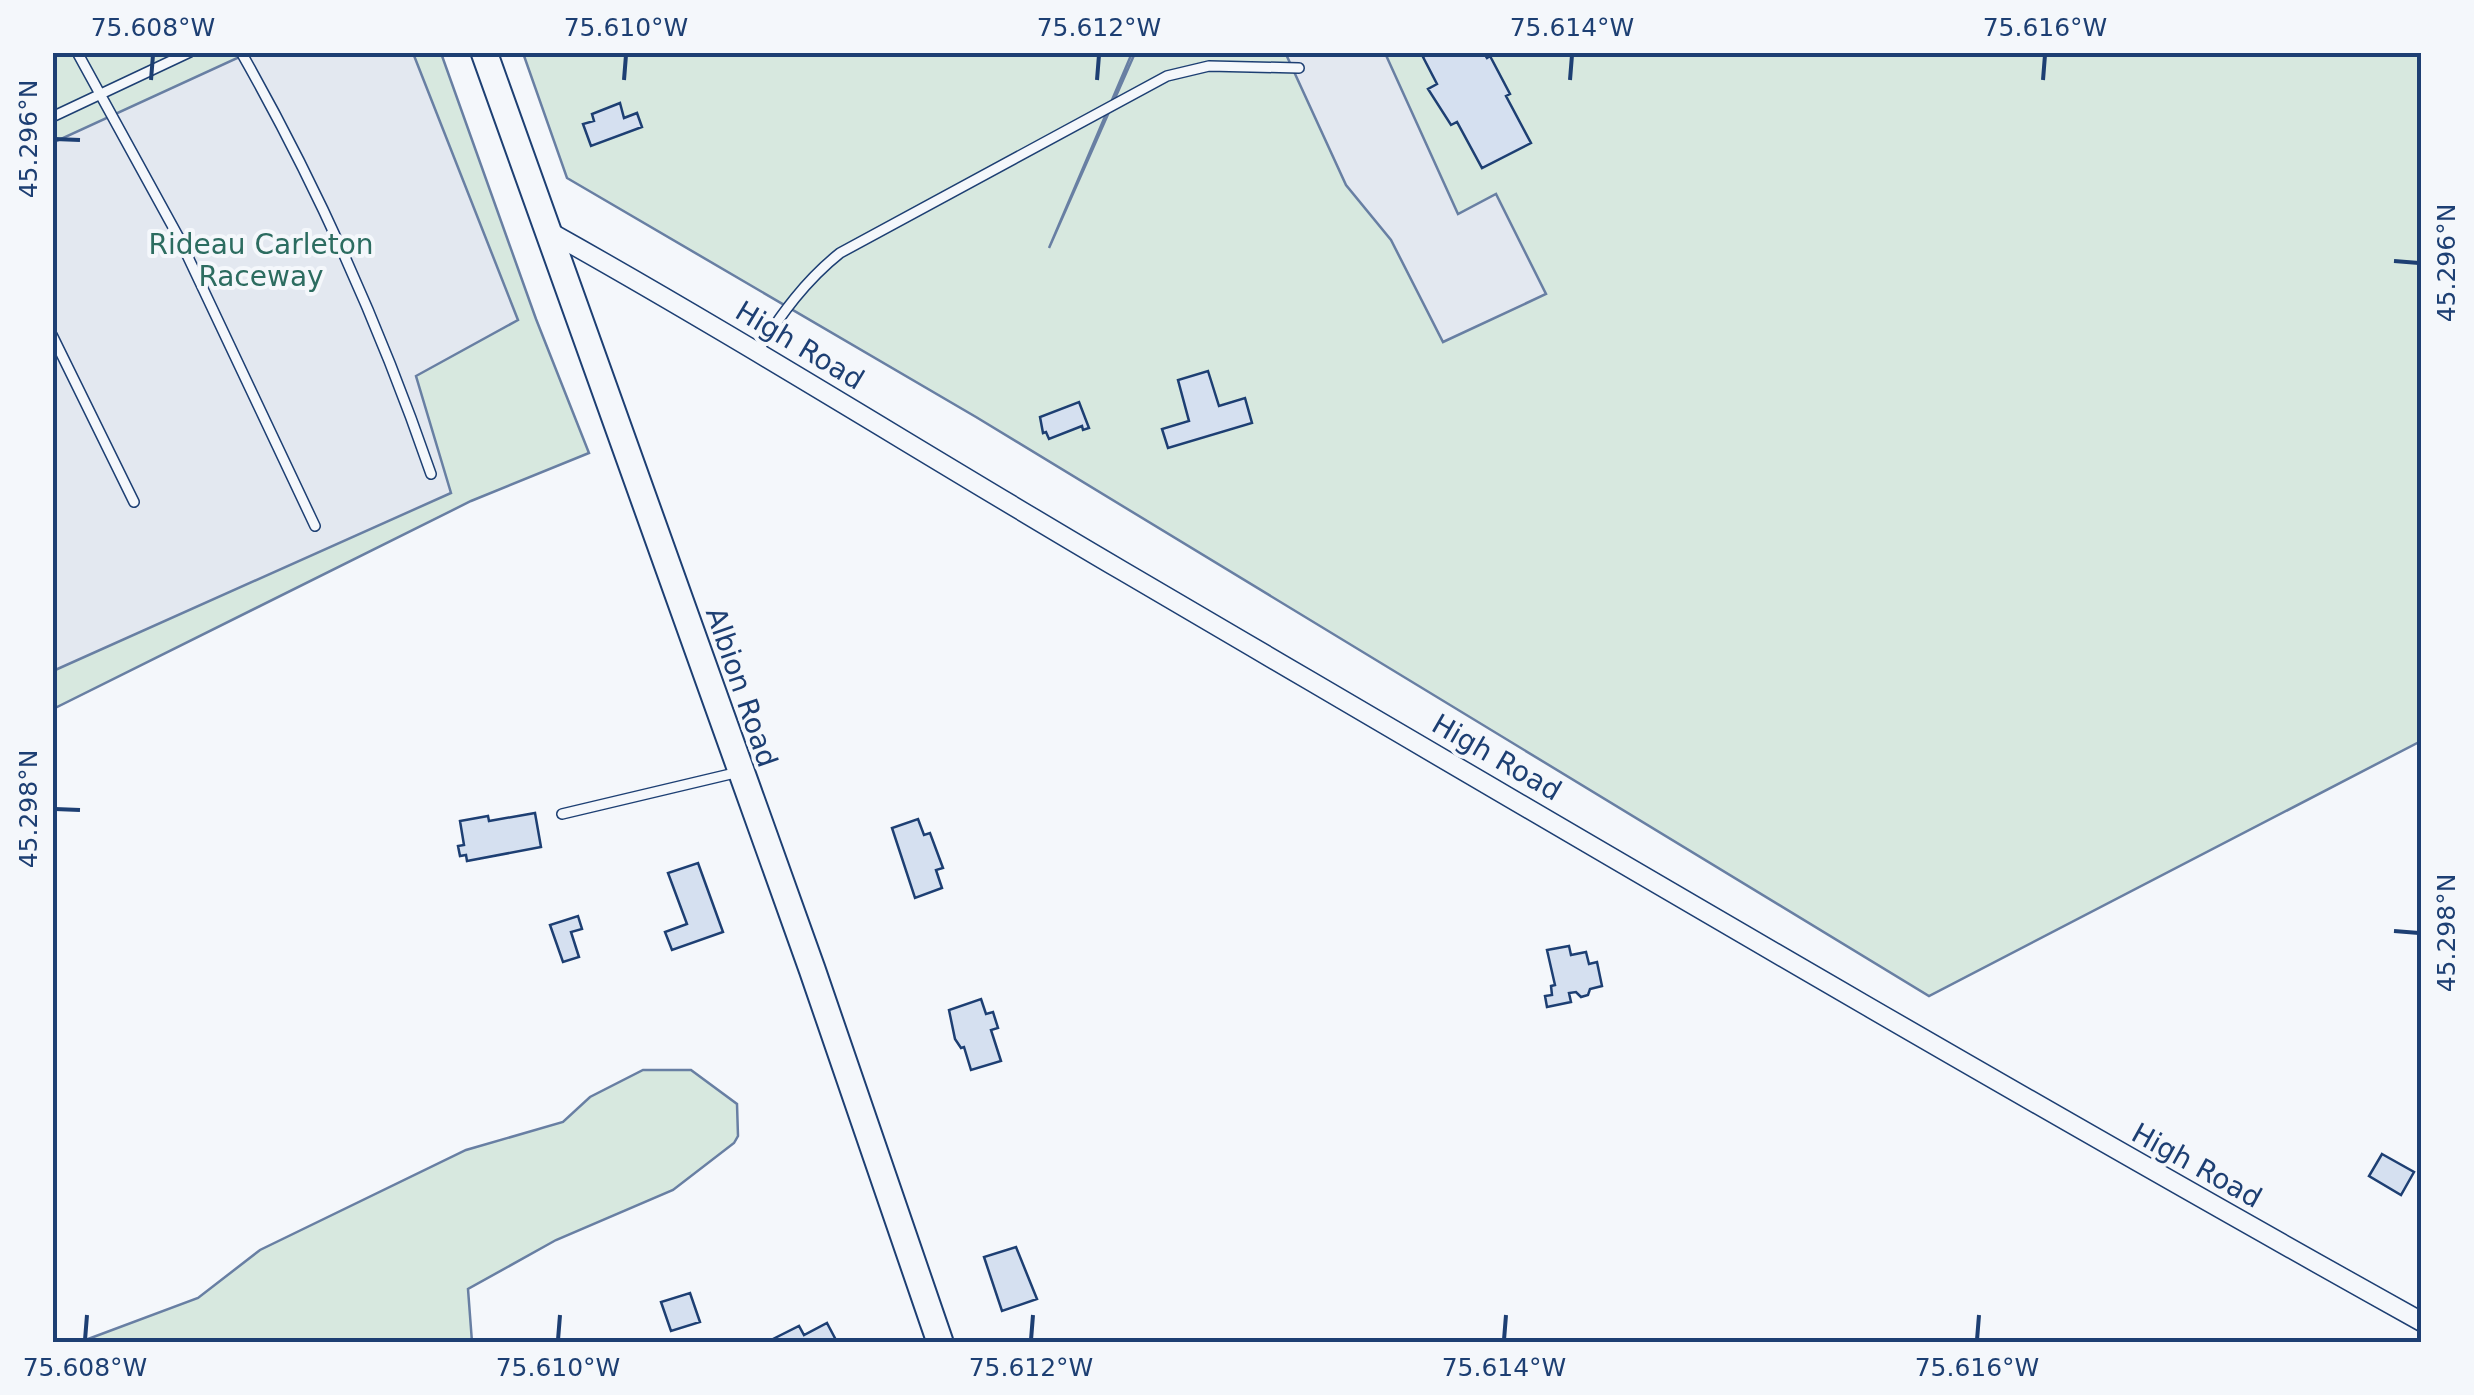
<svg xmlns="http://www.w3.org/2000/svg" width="2474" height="1395" viewBox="0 0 2474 1395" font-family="'DejaVu Sans',sans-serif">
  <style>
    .green { fill: #d7e8df; stroke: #687fa3; stroke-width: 2.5 }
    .parking { fill: #e3e8f0; stroke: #687fa3; stroke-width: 2.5 }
    .building { fill: #d5e0f0; stroke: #1d3f73; stroke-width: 2.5 }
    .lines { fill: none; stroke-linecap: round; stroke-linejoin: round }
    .lane-casing { stroke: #1d3f73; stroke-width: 12 }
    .street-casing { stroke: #1d3f73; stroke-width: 21 }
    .secondary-casing { stroke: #1d3f73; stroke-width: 29 }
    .lane { stroke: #f4f7fb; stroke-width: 9 }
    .street { stroke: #f4f7fb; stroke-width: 18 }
    .secondary { stroke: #f4f7fb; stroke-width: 25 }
    .ticks { fill: none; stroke: #1d3f73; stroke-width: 4 }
    .labels { text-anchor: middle; stroke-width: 8; stroke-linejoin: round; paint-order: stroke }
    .park-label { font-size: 28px; fill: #2c6c60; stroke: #f4f7fb }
    .street-label { font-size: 28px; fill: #1d3f73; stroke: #f4f7fb }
    .neatline { fill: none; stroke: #1d3f73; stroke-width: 4 }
    .ticks-label { font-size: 25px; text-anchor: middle; fill: #1d3f73 }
  </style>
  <rect width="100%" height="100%" fill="#f4f7fb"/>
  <path class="green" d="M 53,53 L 441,53 L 536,319 L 589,453 L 471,501 L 53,709 Z
    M 523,53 L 1132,53 L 1049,248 L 1135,53 L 2421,53 L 2421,741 L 1929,996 L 976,417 L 567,178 Z
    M 643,1070 L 691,1070 L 737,1104 L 738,1136 L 734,1143 L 673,1190 L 556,1240 L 468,1289 L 472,1342 L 80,1342 L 198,1298 L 260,1250 L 466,1150 L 563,1122 L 590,1097 Z"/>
  <path class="parking" d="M 1285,52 L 1385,53 L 1458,214 L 1496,194 L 1546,294 L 1443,342 L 1391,240 L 1346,185 Z
    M 248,53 L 413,53 L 518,320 L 416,376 L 451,493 L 53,671 L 52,143 Z"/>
  <path class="building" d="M 1431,52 L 1483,52 L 1487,58 L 1490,56 L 1510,94 L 1506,96 L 1531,143 L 1482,168 L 1457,122 L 1451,125 L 1428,89 L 1437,84 L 1423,57 Z
    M 620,103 L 624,118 L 637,113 L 642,127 L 591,146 L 583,124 L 594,121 L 592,114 Z
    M 1208,371 L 1219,406 L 1245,398 L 1252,423 L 1168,448 L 1162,429 L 1189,421 L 1178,380 Z
    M 1079,402 L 1089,428 L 1083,430 L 1082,426 L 1049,439 L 1046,432 L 1043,433 L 1040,417 Z
    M 535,813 L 541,847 L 467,861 L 466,855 L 460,856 L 458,846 L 464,845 L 460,821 L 488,816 L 489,821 Z
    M 918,819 L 924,835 L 930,833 L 943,868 L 936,870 L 942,888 L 915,898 L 892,828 Z
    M 698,863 L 723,932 L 672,950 L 665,932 L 687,924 L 668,873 Z
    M 578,916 L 582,929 L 571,932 L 579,957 L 563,962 L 550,925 Z
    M 1569,946 L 1571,955 L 1586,952 L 1589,964 L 1597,962 L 1602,986 L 1590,989 L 1588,995 L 1581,997 L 1576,992 L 1569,993 L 1571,1002 L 1547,1007 L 1545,996 L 1552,995 L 1551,986 L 1555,985 L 1547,950 Z
    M 981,999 L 986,1014 L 993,1012 L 998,1028 L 991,1030 L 1001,1061 L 971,1070 L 964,1047 L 961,1048 L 955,1039 L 949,1010 Z
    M 2382,1154 L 2414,1172 L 2401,1195 L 2369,1176 Z
    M 1016,1247 L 1037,1299 L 1002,1311 L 984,1257 Z
    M 690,1293 L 700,1322 L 671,1331 L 661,1302 Z
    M 827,1323 L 837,1342 L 767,1342 L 799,1326 L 804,1335 Z"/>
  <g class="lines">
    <g class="lane-casing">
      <path id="lane" d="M 77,52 L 179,238 L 315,526
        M 241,52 C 317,186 381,329 431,474
        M 52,117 L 190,52
        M 52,335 L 134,502
        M 758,351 C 781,314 806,280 840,253 L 1167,76 L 1209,66 L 1299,68
        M 562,814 L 739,772"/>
    </g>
    <g class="street-casing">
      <path id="street" d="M 550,232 C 743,340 930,458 1121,570 C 1553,823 1984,1078 2422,1322"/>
    </g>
    <g class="secondary-casing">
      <path id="secondary" d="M 484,52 L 812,969 L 940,1342"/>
    </g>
    <use href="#lane" class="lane"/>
    <use href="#street" class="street"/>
    <use href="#secondary" class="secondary"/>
  </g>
  <path class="ticks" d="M 151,80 L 153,55M 624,80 L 626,55M 1097,80 L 1099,55M 1570,80 L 1572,55M 2043,80 L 2045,55M 55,139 L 80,140M 2394,261 L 2419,263M 55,809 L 80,810M 2394,931 L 2419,933M 85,1340 L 87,1315M 558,1340 L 560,1315M 1031,1340 L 1033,1315M 1504,1340 L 1506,1315M 1977,1340 L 1979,1315"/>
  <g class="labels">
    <g class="park-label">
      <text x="261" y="254">Rideau Carleton<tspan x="261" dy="32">Raceway</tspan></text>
    </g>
    <g class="street-label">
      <text transform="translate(800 345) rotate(31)" y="10">High Road</text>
      <text transform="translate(742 687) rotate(71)" y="10">Albion Road</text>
      <text transform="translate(1497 757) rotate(30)" y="10">High Road</text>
      <text transform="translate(2197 1165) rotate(29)" y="10">High Road</text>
    </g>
  </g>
  <rect width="2474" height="1395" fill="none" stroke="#f4f7fb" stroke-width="110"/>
  <rect x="55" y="55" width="2364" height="1285" class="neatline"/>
  <g class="ticks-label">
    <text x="153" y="36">75.608°W</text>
    <text x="626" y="36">75.610°W</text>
    <text x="1099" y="36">75.612°W</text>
    <text x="1572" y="36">75.614°W</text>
    <text x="2045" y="36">75.616°W</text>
    <text transform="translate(28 139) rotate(-90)" y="9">45.296°N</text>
    <text transform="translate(2446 263) rotate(-90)" y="9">45.296°N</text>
    <text transform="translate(28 809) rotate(-90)" y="9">45.298°N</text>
    <text transform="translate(2446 933) rotate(-90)" y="9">45.298°N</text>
    <text x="85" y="1376">75.608°W</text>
    <text x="558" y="1376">75.610°W</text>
    <text x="1031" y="1376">75.612°W</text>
    <text x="1504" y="1376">75.614°W</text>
    <text x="1977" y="1376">75.616°W</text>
  </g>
</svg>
